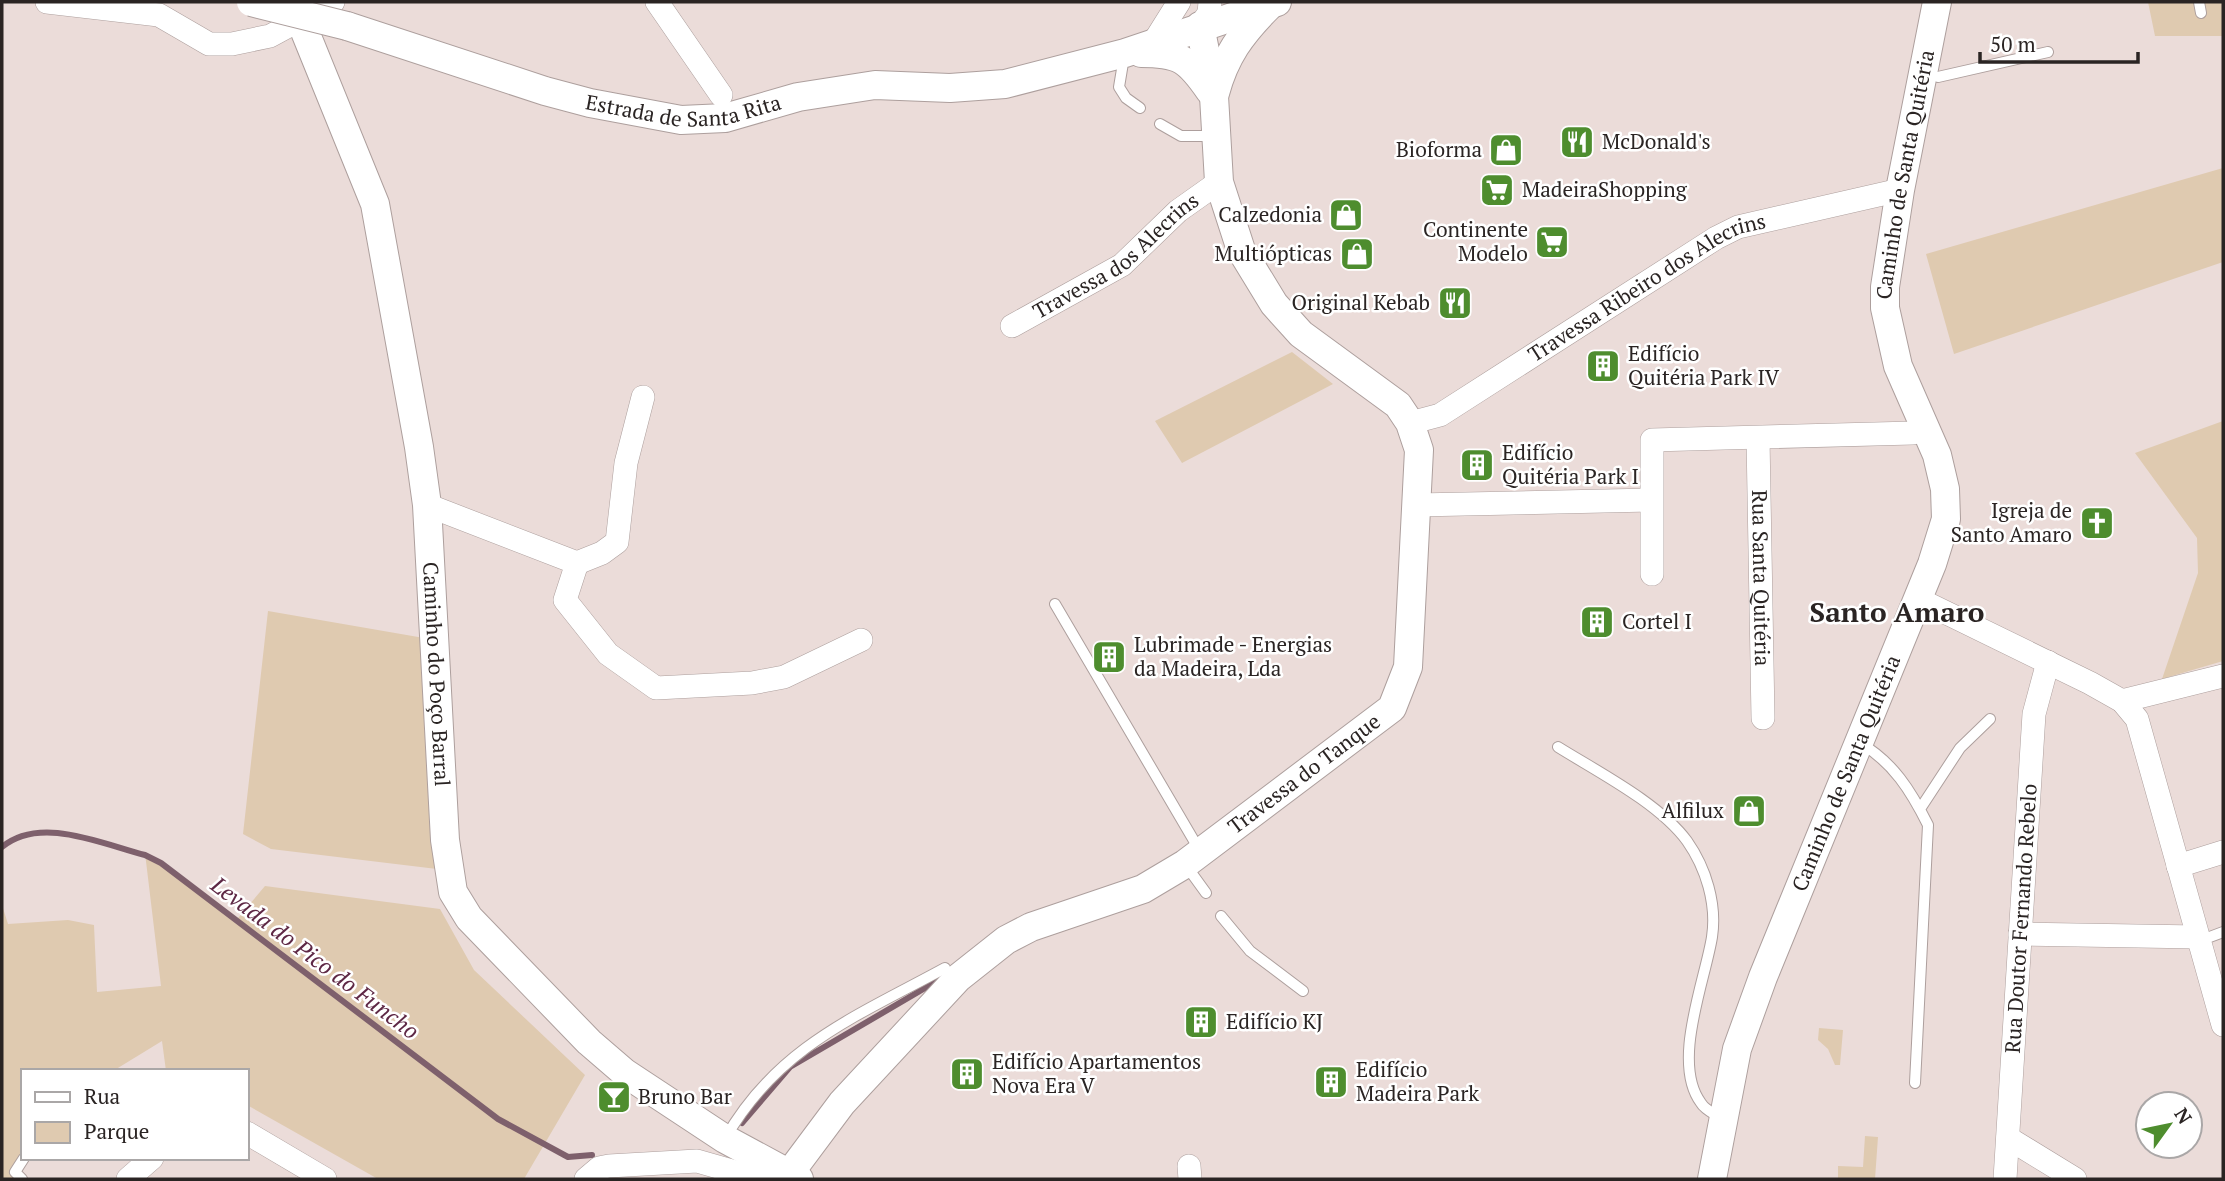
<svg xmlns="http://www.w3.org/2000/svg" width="2225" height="1181" viewBox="0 0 2225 1181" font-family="'PT Serif',serif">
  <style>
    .green { fill: #dfcab0 }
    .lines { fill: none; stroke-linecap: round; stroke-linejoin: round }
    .stream { stroke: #7e606c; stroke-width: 6 }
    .service-casing { stroke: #ad9f9d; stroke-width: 12 }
    .minor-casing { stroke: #ad9f9d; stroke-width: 24 }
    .tertiary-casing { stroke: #ad9f9d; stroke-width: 30 }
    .service { stroke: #fff; stroke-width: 10 }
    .minor { stroke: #fff; stroke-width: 23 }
    .tertiary { stroke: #fff; stroke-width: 28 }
    .tertiary-bridge-casing { stroke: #ad9f9d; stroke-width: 30; stroke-linecap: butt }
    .tertiary-bridge { stroke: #fff; stroke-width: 28 }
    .labels { text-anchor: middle; stroke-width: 5; stroke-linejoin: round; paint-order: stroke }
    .street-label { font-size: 21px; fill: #2a2423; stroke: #fff }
    .poi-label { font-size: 21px; fill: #2a2423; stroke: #fff; text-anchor: start }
    .water-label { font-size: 23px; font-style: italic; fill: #5e2845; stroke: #fff }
    .district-label { font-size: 28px; font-weight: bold; fill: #2a2423; stroke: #fff }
  </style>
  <rect width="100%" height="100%" fill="#ebdcd9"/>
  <path class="green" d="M 2148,2 L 2223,2 L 2223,36 L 2155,36 Z
    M 2223,168 L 2223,262 L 1954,354 L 1926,254 Z
    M 1292,352 L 1333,384 L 1182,463 L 1155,421 Z
    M 2223,421 L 2223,661 L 2162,679 L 2198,573 L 2197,538 L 2135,453 Z
    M 268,611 L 424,638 L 437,869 L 271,849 L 243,834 Z
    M 145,853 L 161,861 L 238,918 L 265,886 L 440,909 L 474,970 L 585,1075 L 524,1179 L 378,1179 L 247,1105 L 247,1071 L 166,1071 L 162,1041 L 113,1071 L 23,1071 L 23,1158 L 15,1172 L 22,1179 L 2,1179 L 2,905 L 8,924 L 68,920 L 94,925 L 97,992 L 161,986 Z
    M 1819,1028 L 1843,1030 L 1840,1065 L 1835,1065 L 1828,1049 L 1818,1040 Z
    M 1865,1136 L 1878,1137 L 1875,1179 L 1838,1179 L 1838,1166 L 1863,1167 Z"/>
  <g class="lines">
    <path class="stream" d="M 2,847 C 40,815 102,844 145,855 L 161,863 L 498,1119 L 568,1157 L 592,1155
      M 742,1123 L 790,1067 L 937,981"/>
    <g class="service-casing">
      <path id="service" d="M 2199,2 L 2201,13
        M 1124,57 L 1119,87 L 1126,98 L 1140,108
        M 1938,77 L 2048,52
        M 1160,124 L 1181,136 L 1215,136
        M 1055,604 L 1200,851
        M 1860,743 C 1893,762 1911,791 1928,825 L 1915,1083
        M 1558,747 C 1598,772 1659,803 1687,841 C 1706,868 1717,904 1712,937 C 1705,981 1671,1063 1701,1103 C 1705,1110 1715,1114 1722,1119
        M 1920,809 L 1960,748 L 1990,719
        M 1185,864 L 1206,893
        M 1221,916 L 1250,951 L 1303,991
        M 2199,941 L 2223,932
        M 725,1139 C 777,1047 857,1016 945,968
        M 22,1179 L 15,1172 L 24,1158"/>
    </g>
    <g class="minor-casing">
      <g id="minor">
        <path d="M 47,2 L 159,15 L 209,44 L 232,44 L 270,36 L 333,2"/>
        <path d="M 657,2 L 721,95"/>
        <path d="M 1200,26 L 1209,13 L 1210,2"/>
        <path d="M 1152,45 L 1179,2"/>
        <path id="s1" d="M 1012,326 L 1122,265 L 1178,211 L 1219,182"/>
        <path id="s2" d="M 1410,423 L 1440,415 L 1716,238 L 1738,227 L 1900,190"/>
        <path id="s3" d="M 1758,438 L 1763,718"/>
        <path d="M 427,505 L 577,563 L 565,600 L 608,654 L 656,688 L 752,683 L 784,677 L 861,640"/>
        <path d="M 1417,505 L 1651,500"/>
        <path d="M 577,563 L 602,553 L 617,542 L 626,463 L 643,397"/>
        <path d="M 1652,574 L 1652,440 L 1913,433 L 1926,428"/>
        <path d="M 1918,599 L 2090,683 L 2122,701 L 2137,719 L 2223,1025"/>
        <path d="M 2122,701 L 2223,676"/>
        <path d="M 2178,866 L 2223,852"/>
        <path d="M 2020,934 L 2198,937"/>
        <path d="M 247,1133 L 325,1179"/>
        <path d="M 2008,1138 L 2075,1179"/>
        <path d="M 1189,1166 L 1190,1179"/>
        <path d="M 128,1179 L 152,1158"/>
        <path d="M 586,1179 L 599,1168 L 609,1166 L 697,1161 L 760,1179"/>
        <path id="s4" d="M 2005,1179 L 2034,714 L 2048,662"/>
      </g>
    </g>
    <g class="tertiary-casing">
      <g id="tertiary">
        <path id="s5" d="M 293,2 L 375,204 L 419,447 L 427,505 L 445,840 L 453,892 L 469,918 L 589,1042 L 625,1073 L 725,1139 L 799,1179"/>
        <path id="s6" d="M 347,26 L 545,91 L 590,103 L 681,120 L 725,118 L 798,97 L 875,85 L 950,88 L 1005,84 L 1125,53 L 1277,2"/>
        <path d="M 1141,53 C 1180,53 1188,59 1210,91"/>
        <path d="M 1215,93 C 1225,56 1241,34 1268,7"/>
        <path id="s7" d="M 789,1174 L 842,1103 L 958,978 L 1006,940 L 1031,927 L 1143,889 L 1185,864 L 1392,708 L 1408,667 L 1419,450 L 1410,423 L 1398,405 L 1301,334 L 1274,304 L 1241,250 L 1219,182 L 1214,96 L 1200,26"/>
        <path id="s8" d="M 1712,1179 L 1737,1049 L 1763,977 L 1932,564 L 1946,519 L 1945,489 L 1937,455 L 1898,366 L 1885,308 L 1885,287 L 1900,190 L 1937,2"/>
      </g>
    </g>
    <use href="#service" class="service"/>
    <use href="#minor" class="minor"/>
    <use href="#tertiary" class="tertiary"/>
    <g class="tertiary-bridge-casing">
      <path id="tertiary-bridge" d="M 251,2 L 347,26"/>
    </g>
    <use href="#tertiary-bridge" class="tertiary-bridge"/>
  </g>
  <defs>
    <g id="restaurant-square" transform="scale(1.75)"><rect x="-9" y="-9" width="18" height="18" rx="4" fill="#4e8d2e" stroke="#fff"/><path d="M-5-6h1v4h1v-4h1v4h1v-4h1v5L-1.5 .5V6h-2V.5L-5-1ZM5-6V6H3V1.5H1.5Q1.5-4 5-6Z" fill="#fff"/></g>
    <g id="shop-square" transform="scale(1.75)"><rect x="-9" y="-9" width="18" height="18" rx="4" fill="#4e8d2e" stroke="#fff"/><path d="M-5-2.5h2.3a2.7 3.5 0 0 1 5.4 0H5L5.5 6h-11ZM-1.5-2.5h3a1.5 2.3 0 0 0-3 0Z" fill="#fff"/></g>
    <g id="supermarket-square" transform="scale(1.75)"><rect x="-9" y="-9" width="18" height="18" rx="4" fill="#4e8d2e" stroke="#fff"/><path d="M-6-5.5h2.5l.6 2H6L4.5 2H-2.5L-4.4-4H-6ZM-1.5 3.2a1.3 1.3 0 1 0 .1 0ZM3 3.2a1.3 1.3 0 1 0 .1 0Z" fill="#fff"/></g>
    <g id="building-square" transform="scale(1.75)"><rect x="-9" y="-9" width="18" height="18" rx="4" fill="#4e8d2e" stroke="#fff"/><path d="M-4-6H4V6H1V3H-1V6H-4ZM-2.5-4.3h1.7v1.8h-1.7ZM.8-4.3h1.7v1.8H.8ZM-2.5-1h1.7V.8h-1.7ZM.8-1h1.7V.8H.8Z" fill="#fff"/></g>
    <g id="church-square" transform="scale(1.75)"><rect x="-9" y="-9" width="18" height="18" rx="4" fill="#4e8d2e" stroke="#fff"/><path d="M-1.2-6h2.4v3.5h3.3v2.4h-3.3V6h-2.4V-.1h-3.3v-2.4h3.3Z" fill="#fff"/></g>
    <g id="bar-square" transform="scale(1.75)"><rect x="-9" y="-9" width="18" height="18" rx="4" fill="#4e8d2e" stroke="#fff"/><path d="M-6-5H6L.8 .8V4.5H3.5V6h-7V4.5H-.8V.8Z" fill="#fff"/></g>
  </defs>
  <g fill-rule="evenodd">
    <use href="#restaurant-square" x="1577" y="142"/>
    <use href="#shop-square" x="1506" y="150"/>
    <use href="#supermarket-square" x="1497" y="190"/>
    <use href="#shop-square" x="1346" y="215"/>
    <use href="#supermarket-square" x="1552" y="242"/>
    <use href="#shop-square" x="1357" y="254"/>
    <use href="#restaurant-square" x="1455" y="303"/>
    <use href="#building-square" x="1603" y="366"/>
    <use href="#building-square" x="1477" y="465"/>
    <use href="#church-square" x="2097" y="523"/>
    <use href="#building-square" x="1597" y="622"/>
    <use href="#building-square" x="1109" y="657"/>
    <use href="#shop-square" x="1749" y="811"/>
    <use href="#building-square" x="1201" y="1022"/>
    <use href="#building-square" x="967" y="1074"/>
    <use href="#building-square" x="1331" y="1082"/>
    <use href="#bar-square" x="614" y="1097"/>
  </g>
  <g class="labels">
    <g class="street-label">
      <text dy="7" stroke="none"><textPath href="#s6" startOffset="350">Estrada de Santa Rita</textPath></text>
      <text dy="7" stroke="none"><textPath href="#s8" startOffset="1059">Caminho de Santa Quitéria</textPath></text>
      <text dy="7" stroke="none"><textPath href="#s1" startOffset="126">Travessa dos Alecrins</textPath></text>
      <text dy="7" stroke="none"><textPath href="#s2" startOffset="275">Travessa Ribeiro dos Alecrins</textPath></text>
      <text dy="7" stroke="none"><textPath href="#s3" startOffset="140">Rua Santa Quitéria</textPath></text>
      <text dy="7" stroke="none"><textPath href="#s5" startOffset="693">Caminho do Poço Barral</textPath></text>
      <text dy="7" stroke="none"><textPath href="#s8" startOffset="429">Caminho de Santa Quitéria</textPath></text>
      <text dy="7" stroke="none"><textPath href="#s7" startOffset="665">Travessa do Tanque</textPath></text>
      <text dy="7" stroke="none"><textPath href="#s4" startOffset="261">Rua Doutor Fernando Rebelo</textPath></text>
    </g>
    <g class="poi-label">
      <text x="1602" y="149">McDonald's</text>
      <text x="1482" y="157" text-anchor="end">Bioforma</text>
      <text x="1522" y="197">MadeiraShopping</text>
      <text x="1322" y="222" text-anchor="end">Calzedonia</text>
      <text x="1528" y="237" text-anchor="end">Continente<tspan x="1528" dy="24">Modelo</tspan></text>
      <text x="1332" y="261" text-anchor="end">Multiópticas</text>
      <text x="1430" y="310" text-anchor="end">Original Kebab</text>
      <text x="1628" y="361">Edifício<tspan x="1628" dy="24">Quitéria Park IV</tspan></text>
      <text x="1502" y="460">Edifício<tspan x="1502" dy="24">Quitéria Park I</tspan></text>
      <text x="2072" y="518" text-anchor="end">Igreja de<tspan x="2072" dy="24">Santo Amaro</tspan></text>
      <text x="1622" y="629">Cortel I</text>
      <text x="1134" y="652">Lubrimade - Energias<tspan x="1134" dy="24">da Madeira, Lda</tspan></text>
      <text x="1724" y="818" text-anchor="end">Alfilux</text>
      <text x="1226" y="1029">Edifício KJ</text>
      <text x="992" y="1069">Edifício Apartamentos<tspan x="992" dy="24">Nova Era V</tspan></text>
      <text x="1356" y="1077">Edifício<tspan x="1356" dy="24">Madeira Park</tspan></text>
      <text x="638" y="1104">Bruno Bar</text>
    </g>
    <g class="water-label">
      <text transform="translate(315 958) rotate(37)" y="8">Levada do Pico do Funcho</text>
    </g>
    <g class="district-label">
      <text x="1897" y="622">Santo Amaro</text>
    </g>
  </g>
  <rect width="2225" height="1181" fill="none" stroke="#2a2423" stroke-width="7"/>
  <rect x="21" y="1069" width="228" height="91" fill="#ffffff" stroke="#aaa7a7" stroke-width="2"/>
  <rect x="35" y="1092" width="35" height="10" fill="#ffffff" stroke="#aaa7a7" stroke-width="2"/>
  <text x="84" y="1104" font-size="21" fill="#2a2423">Rua</text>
  <rect x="35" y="1122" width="35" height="21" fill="#dfcab0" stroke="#aaa7a7" stroke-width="2"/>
  <text x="84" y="1139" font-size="21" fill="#2a2423">Parque</text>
  <g transform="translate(2169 1125) rotate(57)"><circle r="33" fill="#ffffff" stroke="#aaa7a7" stroke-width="2"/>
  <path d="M0-5L12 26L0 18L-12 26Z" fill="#4e8d2e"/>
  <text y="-10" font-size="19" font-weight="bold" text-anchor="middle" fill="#2a2423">N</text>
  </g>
  <path d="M1980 52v10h158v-10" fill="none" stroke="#2a2423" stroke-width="3.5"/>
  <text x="1990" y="52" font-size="21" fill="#2a2423" stroke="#ffffff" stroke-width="5" paint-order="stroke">50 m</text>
</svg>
